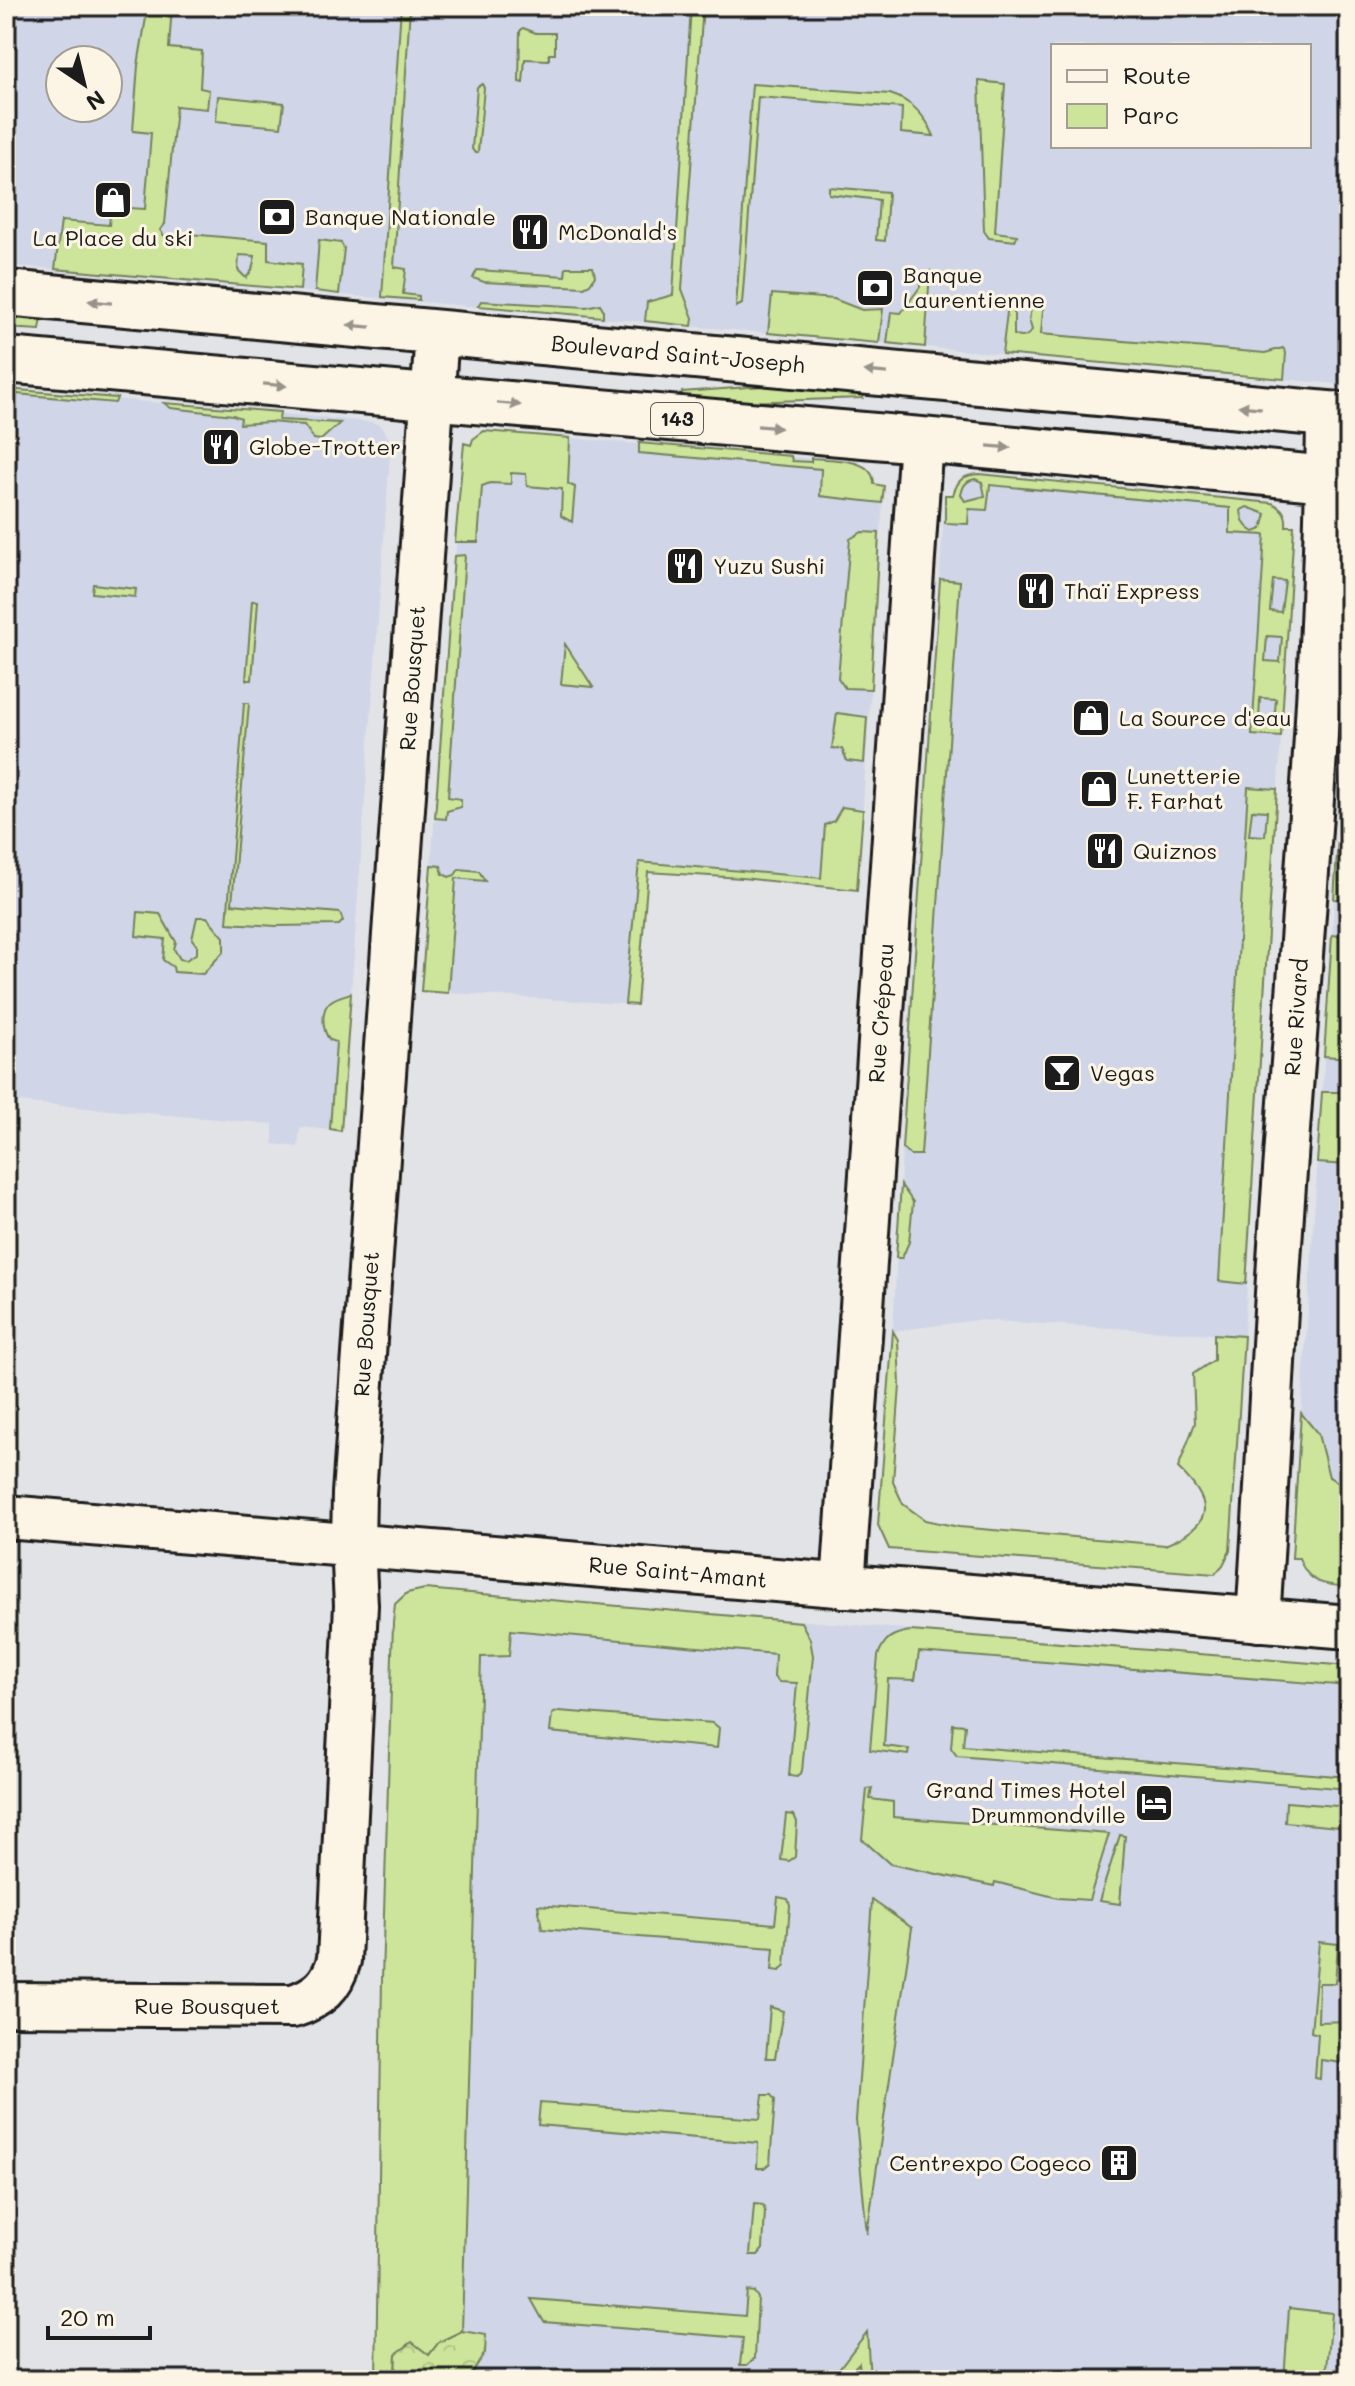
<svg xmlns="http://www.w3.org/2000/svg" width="1355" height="2386" viewBox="0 0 1355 2386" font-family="Mali,sans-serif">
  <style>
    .built { fill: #d0d6e7; fill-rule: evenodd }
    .green { fill: #cce59b; stroke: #74805c; stroke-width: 2; fill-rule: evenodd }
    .forest { fill: url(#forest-crowns); stroke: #74805c; stroke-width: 2 }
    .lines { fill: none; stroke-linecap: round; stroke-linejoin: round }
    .minor-casing { stroke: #1c1c1c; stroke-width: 48 }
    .primary-casing { stroke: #1c1c1c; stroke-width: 50 }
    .minor { stroke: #fcf5e5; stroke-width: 42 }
    .primary { stroke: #fcf5e5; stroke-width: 44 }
    .oneway { fill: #97938b }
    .labels { text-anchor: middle; stroke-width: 6; stroke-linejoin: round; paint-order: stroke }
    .shield { fill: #fcf5e5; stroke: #5f5d58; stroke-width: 2 }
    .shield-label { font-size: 20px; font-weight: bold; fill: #1c1c1c }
    .poi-label { font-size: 22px; fill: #1c1c1c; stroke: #fcf5e5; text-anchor: start }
    .street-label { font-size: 22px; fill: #1c1c1c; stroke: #fcf5e5 }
  </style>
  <defs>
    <pattern id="forest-crowns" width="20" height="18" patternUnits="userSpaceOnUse" patternTransform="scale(2)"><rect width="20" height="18" fill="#cce59b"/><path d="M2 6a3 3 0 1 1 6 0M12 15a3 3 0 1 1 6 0" fill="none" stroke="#afc485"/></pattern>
  </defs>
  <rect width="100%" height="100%" fill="#e2e3e6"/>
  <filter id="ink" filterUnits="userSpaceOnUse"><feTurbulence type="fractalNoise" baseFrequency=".0125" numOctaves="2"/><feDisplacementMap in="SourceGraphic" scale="16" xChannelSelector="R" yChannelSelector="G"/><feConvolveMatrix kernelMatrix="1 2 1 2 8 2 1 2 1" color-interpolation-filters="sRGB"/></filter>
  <g filter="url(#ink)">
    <path class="built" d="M 6,6 L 1349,6 L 1349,385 L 6,265 ZM 1053,46 L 1309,46 L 1309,146 L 1053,146 ZM 60,60 L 108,60 L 108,108 L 60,108 Z
      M 6,389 L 371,422 L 380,425 L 391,441 L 341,1131 L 300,1127 L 298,1147 L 273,1144 L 273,1124 L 6,1101 Z
      M 484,431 L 852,462 L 862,465 L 870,472 L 874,478 L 874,484 L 884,486 L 858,881 L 639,862 L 625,1004 L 421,991 L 464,443 L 471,445 L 473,439 Z
      M 980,474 L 1272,503 L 1281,508 L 1287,517 L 1286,526 L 1294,527 L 1244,1336 L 977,1320 L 893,1331 L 902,1148 L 945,495 L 953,495 L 957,482 L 966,475 Z
      M 1349,673 L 1349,1587 L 1319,1584 L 1310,1578 L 1299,1558 L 1292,1558 Z
      M 483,1594 L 1349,1666 L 1349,2380 L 460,2380 Z"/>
    <path class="green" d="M 148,6 L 172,6 L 169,48 L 202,51 L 200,88 L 209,90 L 207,109 L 176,106 L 165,224 L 160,230 L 170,244 L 177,245 L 185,242 L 189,234 L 268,241 L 268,260 L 302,264 L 300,290 L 55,269 L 61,221 L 109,225 L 111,207 L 145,209 L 151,133 L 133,131 L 138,65 ZM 239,255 L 255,256 L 252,270 L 246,278 L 238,270 Z
      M 401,6 L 410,6 L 394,267 L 406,269 L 403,294 L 419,296 L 419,300 L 382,297 Z
      M 691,6 L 703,6 L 682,289 L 693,318 L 692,326 L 645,321 L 647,302 L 673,295 Z
      M 523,28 L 536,33 L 555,33 L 555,54 L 549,54 L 549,60 L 525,59 L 523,83 L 519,82 L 520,31 Z
      M 979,81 L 1005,84 L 995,232 L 1017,235 L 1015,241 L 989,238 L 984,231 Z
      M 482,84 L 484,88 L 478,152 L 475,153 L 472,149 L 477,87 Z
      M 752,84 L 890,94 C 912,101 925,115 934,136 L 901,133 L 902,108 L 758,97 L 742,304 L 736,307 Z
      M 218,96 L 284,103 L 281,127 L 216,121 Z
      M 829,187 L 888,192 L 885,241 L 876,240 L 879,200 L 829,194 Z
      M 319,240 L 341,243 L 344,248 L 339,294 L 315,291 Z
      M 566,267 L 593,267 L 595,276 L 590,284 L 584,287 L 484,282 L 473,278 L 477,270 L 565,276 Z
      M 930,271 L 925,347 L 887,343 L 891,312 L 901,313 L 920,287 L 920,277 Z
      M 772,294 L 834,299 L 862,310 L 883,309 L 879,343 L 768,333 Z
      M 1044,298 L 1041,334 L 1265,353 L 1283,348 L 1286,353 L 1284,379 L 1002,354 L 1008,304 L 1012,299 ZM 1023,305 L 1029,305 L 1031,309 L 1029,319 L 1032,330 C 1027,337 1022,339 1014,335 L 1014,311 Z
      M 481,301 L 586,307 L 600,304 L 603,309 L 603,317 L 478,306 Z
      M 6,315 L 42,318 L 40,330 L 6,328 Z
      M 777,385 L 865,391 L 863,398 L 747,402 L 682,397 L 682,392 Z
      M 6,389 L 117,398 L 115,403 L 6,393 Z
      M 164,403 L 280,412 L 279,420 L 340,423 L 321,440 L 314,439 L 304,425 L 270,422 L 240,424 L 241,418 L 233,415 L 171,408 Z
      M 484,431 L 570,438 L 568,484 L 575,487 L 572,522 L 561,516 L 562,489 L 527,486 L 526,474 L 511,473 L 511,484 L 490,483 L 482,486 L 478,542 L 455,542 L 464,443 L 471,445 L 473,439 Z
      M 639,443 L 791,456 L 792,461 L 811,462 L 811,458 C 831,460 874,457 874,484 L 884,486 L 882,503 L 820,496 L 821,469 L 639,453 Z
      M 980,474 L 1272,503 C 1282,508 1287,513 1286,526 L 1294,526 L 1281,737 L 1252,735 L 1265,535 L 1230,533 L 1230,508 L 990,485 L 987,510 L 969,509 L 968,524 L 945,523 L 945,495 L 953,495 C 958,479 963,475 980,474 ZM 975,479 L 982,482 L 985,496 L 965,501 L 961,495 C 963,485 966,481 975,479 ZM 1247,507 L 1266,514 L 1262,529 L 1254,532 C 1245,527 1242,521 1241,510 ZM 1273,580 L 1285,581 L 1281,612 L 1270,611 ZM 1267,636 L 1282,637 L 1280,662 L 1265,661 ZM 1260,698 L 1276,699 L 1274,723 L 1259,722 Z
      M 862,532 L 879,533 L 871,689 L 845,688 L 838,678 L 850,539 Z
      M 465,555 L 448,797 L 461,799 L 461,807 L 447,811 L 446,819 L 435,818 L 454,556 Z
      M 940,579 L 960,581 L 921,1155 L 910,1155 L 902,1148 Z
      M 93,584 L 136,589 L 135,597 L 92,593 Z
      M 252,601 L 258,601 L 252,680 L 246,680 Z
      M 565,644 L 593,687 L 561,684 Z
      M 244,703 L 249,703 L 232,904 L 340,913 L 343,921 L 339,925 L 276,926 L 227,923 Z
      M 837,713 L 867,717 L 864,763 L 847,761 L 842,749 L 832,748 Z
      M 1342,778 L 1349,778 L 1349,900 L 1334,899 Z
      M 1248,787 L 1277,789 L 1246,1284 L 1219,1281 ZM 1252,810 L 1267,811 L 1265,836 L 1249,835 Z
      M 842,807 L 863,810 L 857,890 L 742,878 L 648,872 L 637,1005 L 625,1004 L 639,862 L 821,878 L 825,825 L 834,821 Z
      M 431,865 L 441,866 L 443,874 L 449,877 L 455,875 L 459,869 L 479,871 L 485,881 L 456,878 L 448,993 L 421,991 Z
      M 138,912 L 160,914 L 176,942 L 174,949 L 180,959 L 186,960 L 197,953 L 197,946 L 192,939 L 197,917 L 207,917 L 224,937 L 224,951 L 203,974 L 174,972 L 173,967 L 163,960 L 165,939 L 136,936 Z
      M 1332,935 L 1349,937 L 1349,1058 L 1324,1056 Z
      M 351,993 L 341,1131 L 330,1129 L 336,1042 L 330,1040 C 322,1031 320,1009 331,1001 C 336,997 345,995 351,993 Z
      M 1322,1092 L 1349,1092 L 1349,1165 L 1317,1163 Z
      M 901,1185 L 913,1202 L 909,1242 L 902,1258 L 896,1258 Z
      M 893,1331 L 898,1340 L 900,1385 L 893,1482 L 903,1504 L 925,1520 L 959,1527 L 1165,1545 C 1213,1525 1216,1504 1178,1468 L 1195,1423 L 1193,1374 L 1214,1360 L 1214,1334 L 1244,1336 L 1230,1551 L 1223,1565 L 1215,1574 L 889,1549 L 878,1525 Z
      M 1301,1413 L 1318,1434 L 1329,1477 L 1349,1488 L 1349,1587 C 1324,1585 1308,1584 1299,1558 L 1292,1558 Z
      M 425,1589 L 801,1622 L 810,1639 L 813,1656 L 802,1771 L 797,1777 L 789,1776 L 797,1683 L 779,1682 L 774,1677 L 775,1654 L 511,1630 L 509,1656 L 481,1657 L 462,2331 L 439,2342 L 429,2355 L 396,2354 L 395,2380 L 376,2380 L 382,1978 L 393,1623 L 395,1604 L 407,1593 Z
      M 910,1631 L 1349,1666 L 1349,1686 L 919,1652 L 915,1680 L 888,1679 L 884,1746 L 909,1749 L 908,1755 L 870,1750 L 878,1656 C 884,1638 892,1634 910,1631 Z
      M 559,1711 L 713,1723 L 719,1728 L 717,1748 L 550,1732 L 552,1714 Z
      M 953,1724 L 965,1725 L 963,1746 L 1349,1777 L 1349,1789 L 957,1756 L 951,1748 Z
      M 872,1788 L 870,1799 L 893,1802 L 893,1817 L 1109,1834 L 1089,1900 L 1058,1898 L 995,1882 L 994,1886 L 890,1864 L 862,1839 L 867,1789 Z
      M 1286,1802 L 1349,1807 L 1349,1828 L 1285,1822 Z
      M 786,1814 L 794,1815 L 797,1822 L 795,1857 L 789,1861 L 781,1860 Z
      M 1120,1835 L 1125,1836 L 1120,1904 L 1099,1901 Z
      M 778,1897 L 788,1899 L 790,1906 L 785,1965 L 780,1971 L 772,1970 L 774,1948 L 542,1929 L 538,1905 L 775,1924 Z
      M 872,1900 L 912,1928 L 867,2234 L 856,2120 Z
      M 1319,1942 L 1338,1944 L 1335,1983 L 1319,1983 L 1318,2022 L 1349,2021 L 1349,2064 L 1321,2060 L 1320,2079 L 1315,2078 L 1318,2034 L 1311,2032 Z
      M 770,2007 L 783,2011 L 775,2058 L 766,2058 Z
      M 763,2095 L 771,2095 L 775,2100 L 770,2163 L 764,2168 L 757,2168 L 758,2143 L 538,2125 L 540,2103 L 760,2119 Z
      M 754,2204 L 763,2205 L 765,2211 L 763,2249 L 758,2255 L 750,2255 Z
      M 747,2291 L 754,2292 L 758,2298 L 755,2358 L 747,2365 L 740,2365 L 743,2338 L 544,2322 L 531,2299 L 745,2316 Z
      M 1289,2308 L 1332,2313 L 1326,2380 L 1284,2380 Z
      M 867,2332 L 870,2380 L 861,2380 L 859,2363 L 842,2380 L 837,2380 L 838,2370 Z"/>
    <path class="forest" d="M 462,2331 L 486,2335 L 485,2353 L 467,2380 L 395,2380 L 396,2354 L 412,2342 L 429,2355 L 439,2342 Z"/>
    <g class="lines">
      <g class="minor-casing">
        <path id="minor" d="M 6,1517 L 1349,1627
          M 843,1586 L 921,440
          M 1258,1620 C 1268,1470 1274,1321 1285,1171 C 1303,919 1326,666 1328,414
          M 6,2004 L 293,2006 C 318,1998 332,1986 339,1960 L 356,1605 L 353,1544 L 354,1494 L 437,333"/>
      </g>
      <g class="primary-casing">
        <path id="primary" d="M 6,293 L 1349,416
          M 6,360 L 921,440 L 1349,481"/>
      </g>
      <use href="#minor" class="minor"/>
      <use href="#primary" class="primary"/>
    </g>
    <defs><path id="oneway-solid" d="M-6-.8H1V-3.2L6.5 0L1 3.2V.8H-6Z" transform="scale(2)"/></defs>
    <g class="oneway">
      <use href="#oneway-solid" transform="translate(100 302) rotate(-175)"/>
      <use href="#oneway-solid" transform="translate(359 326) rotate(-175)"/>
      <use href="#oneway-solid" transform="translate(876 372) rotate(-175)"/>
      <use href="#oneway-solid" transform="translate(275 385) rotate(5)"/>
      <use href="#oneway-solid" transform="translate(509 404) rotate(5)"/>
      <use href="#oneway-solid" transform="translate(1250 407) rotate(-175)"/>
      <use href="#oneway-solid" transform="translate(769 427) rotate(5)"/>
      <use href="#oneway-solid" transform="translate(999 447) rotate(5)"/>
    </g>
  </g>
  <defs>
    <g id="shop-square" transform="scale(2)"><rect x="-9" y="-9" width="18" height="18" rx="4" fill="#1c1c1c" stroke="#fcf5e5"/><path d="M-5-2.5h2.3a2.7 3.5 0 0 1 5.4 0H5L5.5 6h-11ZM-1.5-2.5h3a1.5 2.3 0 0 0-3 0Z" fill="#fff"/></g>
    <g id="bank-square" transform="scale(2)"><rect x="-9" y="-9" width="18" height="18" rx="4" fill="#1c1c1c" stroke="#fcf5e5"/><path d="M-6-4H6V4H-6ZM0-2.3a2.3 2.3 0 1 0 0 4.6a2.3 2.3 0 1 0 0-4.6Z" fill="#fff"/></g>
    <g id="restaurant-square" transform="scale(2)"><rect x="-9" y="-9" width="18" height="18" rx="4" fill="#1c1c1c" stroke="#fcf5e5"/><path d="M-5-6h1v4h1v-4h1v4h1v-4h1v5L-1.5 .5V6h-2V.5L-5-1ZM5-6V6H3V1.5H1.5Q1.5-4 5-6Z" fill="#fff"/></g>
    <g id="bar-square" transform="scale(2)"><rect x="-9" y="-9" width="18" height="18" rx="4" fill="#1c1c1c" stroke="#fcf5e5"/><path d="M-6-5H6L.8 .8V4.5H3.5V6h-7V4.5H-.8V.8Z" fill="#fff"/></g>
    <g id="hotel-square" transform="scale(2)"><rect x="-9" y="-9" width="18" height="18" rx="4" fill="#1c1c1c" stroke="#fcf5e5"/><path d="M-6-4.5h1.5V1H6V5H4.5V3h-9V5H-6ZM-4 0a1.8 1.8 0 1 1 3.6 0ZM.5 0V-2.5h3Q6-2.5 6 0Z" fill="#fff"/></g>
    <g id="building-square" transform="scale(2)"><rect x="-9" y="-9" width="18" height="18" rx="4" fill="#1c1c1c" stroke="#fcf5e5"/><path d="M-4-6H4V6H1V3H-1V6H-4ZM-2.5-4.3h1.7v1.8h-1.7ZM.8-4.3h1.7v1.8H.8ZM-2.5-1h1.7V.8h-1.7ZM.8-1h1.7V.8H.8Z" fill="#fff"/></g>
  </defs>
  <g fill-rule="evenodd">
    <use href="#shop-square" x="113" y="200"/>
    <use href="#bank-square" x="277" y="217"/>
    <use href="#restaurant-square" x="530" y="232"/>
    <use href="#bank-square" x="875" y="288"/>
    <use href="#restaurant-square" x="221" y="447"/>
    <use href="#restaurant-square" x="685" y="566"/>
    <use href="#restaurant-square" x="1036" y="591"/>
    <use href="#shop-square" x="1091" y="718"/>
    <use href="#shop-square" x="1099" y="789"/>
    <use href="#restaurant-square" x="1105" y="851"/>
    <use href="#bar-square" x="1062" y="1073"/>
    <use href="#hotel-square" x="1154" y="1803"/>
    <use href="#building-square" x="1119" y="2163"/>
  </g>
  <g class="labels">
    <rect class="shield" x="651" y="403" width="52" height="32" rx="6"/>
    <g class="shield-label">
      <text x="677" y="426">143</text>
    </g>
    <g class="poi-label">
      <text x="305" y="225">Banque Nationale</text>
      <text x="558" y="240">McDonald's</text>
      <text x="113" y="246" text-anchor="middle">La Place du ski</text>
      <text x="903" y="283">Banque<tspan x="903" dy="25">Laurentienne</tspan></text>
      <text x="249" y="455">Globe-Trotter</text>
      <text x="713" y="574">Yuzu Sushi</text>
      <text x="1064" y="599">Thaï Express</text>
      <text x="1119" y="726">La Source d'eau</text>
      <text x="1127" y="784">Lunetterie<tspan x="1127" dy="25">F. Farhat</tspan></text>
      <text x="1133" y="859">Quiznos</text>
      <text x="1090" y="1081">Vegas</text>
      <text x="1126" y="1798" text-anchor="end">Grand Times Hotel<tspan x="1126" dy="25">Drummondville</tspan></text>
      <text x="1091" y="2171" text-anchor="end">Centrexpo Cogeco</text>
    </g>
    <g class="street-label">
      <text transform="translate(678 354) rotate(5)" y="8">Boulevard Saint-Joseph</text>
      <text transform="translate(412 678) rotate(-86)" y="8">Rue Bousquet</text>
      <text transform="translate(881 1013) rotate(-86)" y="8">Rue Crépeau</text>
      <text transform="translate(1296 1017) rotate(-86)" y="8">Rue Rivard</text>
      <text transform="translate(366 1324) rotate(-86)" y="8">Rue Bousquet</text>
      <text transform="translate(678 1572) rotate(5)" y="8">Rue Saint-Amant</text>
      <text x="207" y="2014">Rue Bousquet</text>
    </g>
  </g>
  <rect width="1355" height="2386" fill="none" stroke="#fcf5e5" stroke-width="32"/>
  <rect x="16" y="16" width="1323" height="2354" fill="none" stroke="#1c1c1c" stroke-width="3" filter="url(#ink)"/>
  <rect x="1051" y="44" width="260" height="104" fill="#fcf5e5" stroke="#a29e95" stroke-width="2"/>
  <rect x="1067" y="70" width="40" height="12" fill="#fcf5e5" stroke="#a29e95" stroke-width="2"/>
  <text x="1123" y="84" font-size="24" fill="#1c1c1c">Route</text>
  <rect x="1067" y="104" width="40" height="24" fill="#cce59b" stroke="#a29e95" stroke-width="2"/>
  <text x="1123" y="124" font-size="24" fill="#1c1c1c">Parc</text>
  <g transform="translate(84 84) rotate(145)"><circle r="38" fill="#fcf5e5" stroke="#a29e95" stroke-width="2"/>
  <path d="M0-6L14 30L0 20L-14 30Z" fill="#1c1c1c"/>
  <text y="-12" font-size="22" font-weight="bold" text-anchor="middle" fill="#1c1c1c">N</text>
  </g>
  <path d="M48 2326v12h102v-12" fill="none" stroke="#1c1c1c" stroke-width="4"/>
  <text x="60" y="2326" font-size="24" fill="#1c1c1c" stroke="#fcf5e5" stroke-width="6" paint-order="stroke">20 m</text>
</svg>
